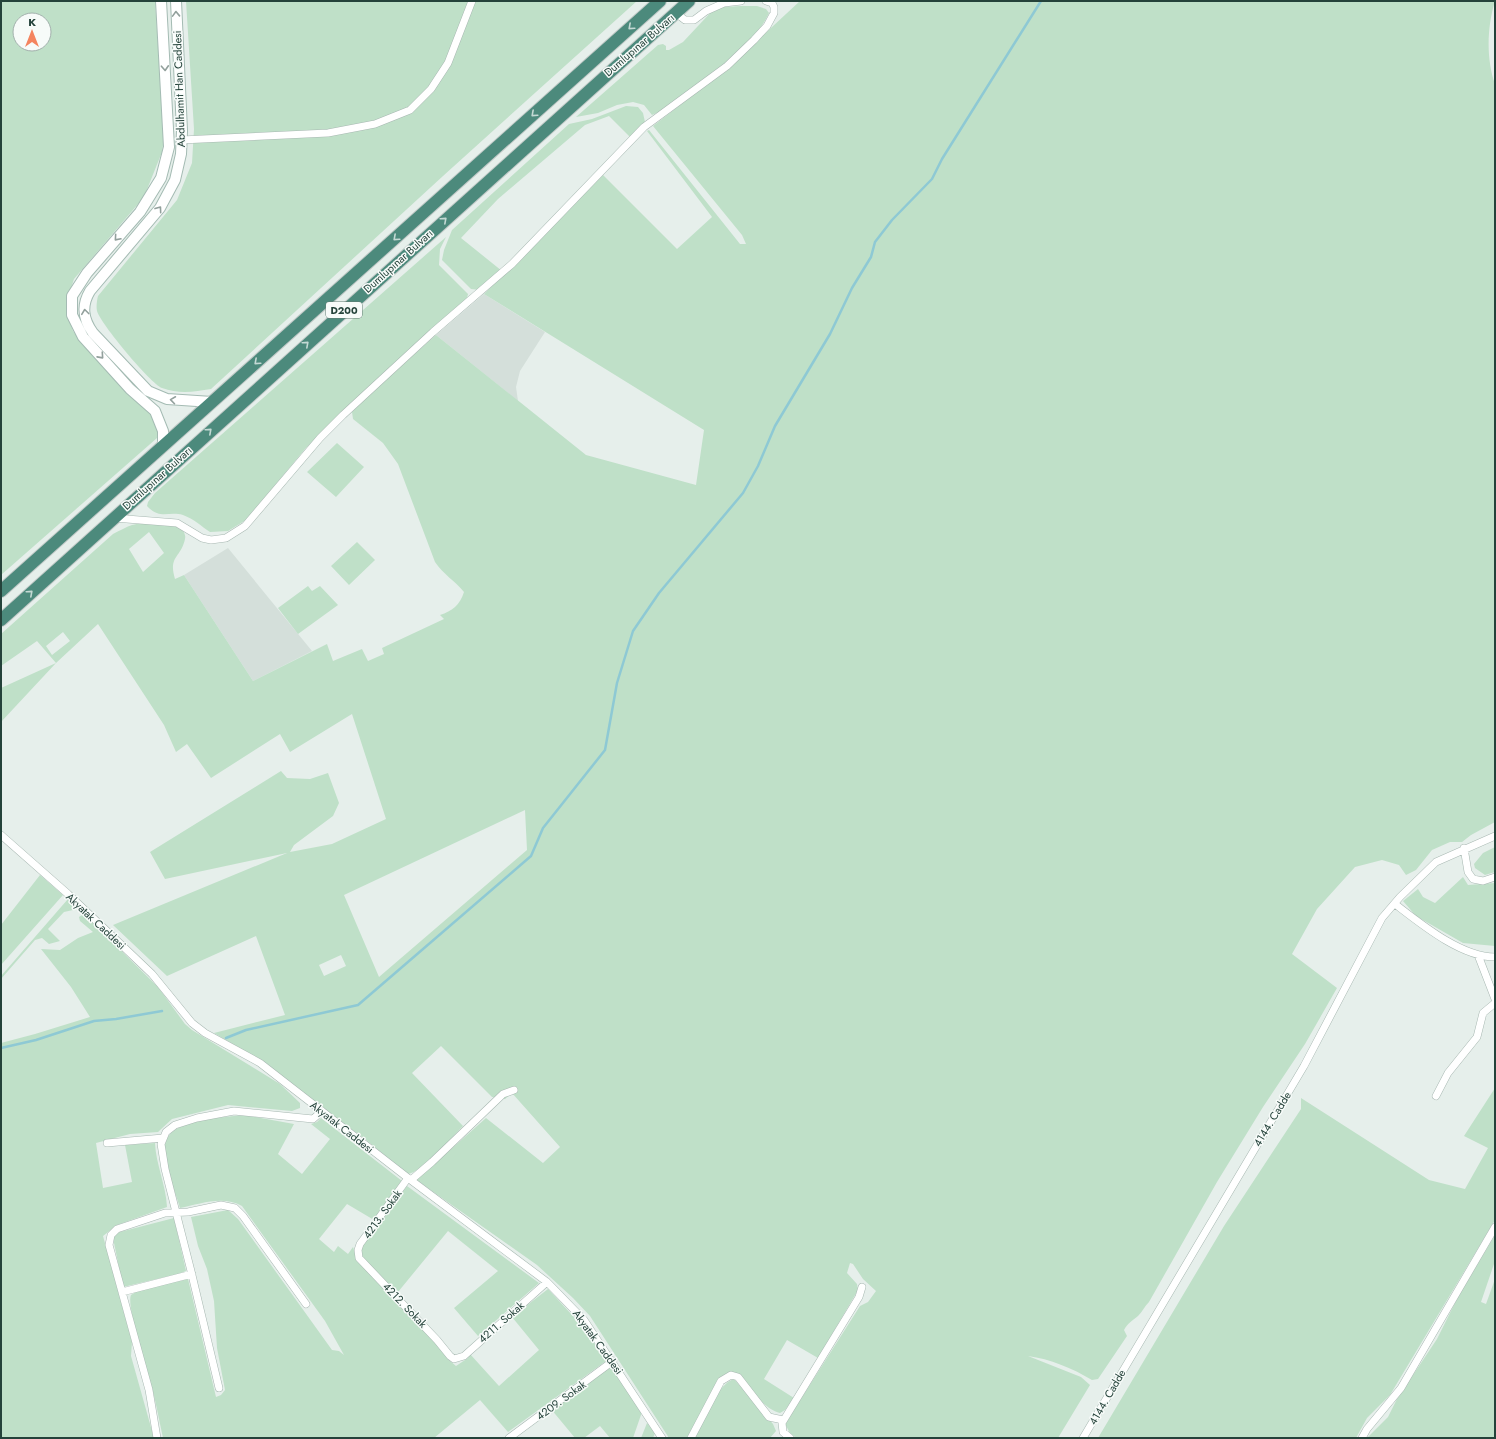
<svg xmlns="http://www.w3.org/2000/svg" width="1496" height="1439" viewBox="0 0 1496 1439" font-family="Jost,sans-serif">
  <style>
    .built { fill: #d4dfda }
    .green { fill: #bfe0c8; fill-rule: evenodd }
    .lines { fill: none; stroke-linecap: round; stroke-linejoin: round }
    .stream { stroke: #8ec9d4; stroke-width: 2.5 }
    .minor-casing { stroke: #a8b8b2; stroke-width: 8 }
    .secondary-casing { stroke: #a4bbb3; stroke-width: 12 }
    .trunk-casing { stroke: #c2cac8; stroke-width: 14 }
    .minor { stroke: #fff; stroke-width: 7 }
    .secondary { stroke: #fff; stroke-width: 10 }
    .trunk { stroke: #4c8a7c; stroke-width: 12 }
    .oneway { stroke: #92a09c }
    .oneway2 { stroke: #c4d9d4 }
    .labels { text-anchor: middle; stroke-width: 3; stroke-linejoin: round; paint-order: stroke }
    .shield { fill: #f7fbf9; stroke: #637a73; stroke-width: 1 }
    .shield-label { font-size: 10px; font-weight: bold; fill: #24423a }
    .street-label { font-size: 11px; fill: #24423a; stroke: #f7fbf9 }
  </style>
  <rect width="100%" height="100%" fill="#e6efeb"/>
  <path class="built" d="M 484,294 L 545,332 L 520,371 L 516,387 L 518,401 L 436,335 Z
    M 228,548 L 312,651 L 253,681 L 184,575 Z"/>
  <path class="green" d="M 1,1 L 155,1 L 164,138 L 162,152 L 144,197 L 74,279 L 66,303 L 67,314 L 73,331 L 85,347 L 154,413 L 158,426 L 157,438 L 1,575 ZM 20,20 L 44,20 L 44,44 L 20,44 Z
    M 186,1 L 637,1 L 443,176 L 211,389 C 194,392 178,394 162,388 C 151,384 100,323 97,311 C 96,307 97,300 98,296 L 177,200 L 192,163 L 194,129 Z
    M 800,1 L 1495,1 C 1487,27 1486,59 1495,84 L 1495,822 L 1471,835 L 1462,842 L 1450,842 L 1432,850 L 1416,870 L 1406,875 L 1399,865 L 1382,860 L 1355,867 L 1317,909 L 1292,954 L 1337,988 L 1305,1044 L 1263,1107 L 1217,1182 L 1149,1302 C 1145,1306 1142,1312 1138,1316 C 1132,1321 1128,1323 1124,1330 L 1127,1336 L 1098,1379 L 1092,1380 C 1072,1368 1050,1359 1028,1356 L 1081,1377 L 1090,1385 L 1058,1438 L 796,1438 L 790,1433 L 785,1424 L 860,1306 L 868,1302 L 876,1291 L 863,1279 L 853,1264 L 850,1263 L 847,1273 L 857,1284 L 858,1290 L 818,1358 L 787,1340 L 764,1379 L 794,1398 L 785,1410 L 780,1413 C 762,1409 752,1387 739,1375 L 723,1377 L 688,1438 L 669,1438 L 590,1316 L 573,1298 L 537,1265 L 415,1179 L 449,1151 L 486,1118 L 543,1163 L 560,1147 L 512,1093 L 505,1099 L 492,1097 L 441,1046 L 412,1073 L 463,1126 C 451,1138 422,1173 407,1174 L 365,1139 L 236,1046 L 214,1033 L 285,1015 L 256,936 L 167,976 L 113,925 L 287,853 L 165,879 L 150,852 L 281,771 L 287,778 L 310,779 L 328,773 L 339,803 L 333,816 L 294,845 L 290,852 L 332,844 L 386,819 L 352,714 L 290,752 L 280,734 L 211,778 L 187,744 L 176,752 L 164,725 L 98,624 L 56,663 L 1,722 L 1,688 L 56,663 L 37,641 L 1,666 L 1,634 L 113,534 C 119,531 126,527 132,525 C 143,521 189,520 185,539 C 181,558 168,556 175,579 L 184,575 L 253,681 L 327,644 L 333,661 L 362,649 L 368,661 L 384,654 L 382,648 L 444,619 L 440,615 C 452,611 460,605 464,592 C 455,581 443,574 435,562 L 398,464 L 383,443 L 353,419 L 352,412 L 364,399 L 436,335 L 586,455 L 696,485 L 704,430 L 484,294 L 603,175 L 677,249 L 712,217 L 647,131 L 649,130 L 740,244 L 746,244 L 742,235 L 653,126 L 728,68 ZM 149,532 L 164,553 L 143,572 L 129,549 ZM 63,632 L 70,641 L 52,655 L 46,646 ZM 525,810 L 527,850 L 379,977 L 344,895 ZM 341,955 L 346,966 L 324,976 L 319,965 Z
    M 740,6 L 757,6 L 766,9 L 769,13 C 751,52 695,87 661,111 L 652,115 L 644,105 L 633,102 L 617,105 L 598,113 L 576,117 L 658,45 L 663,44 L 666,46 L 666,50 L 669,50 L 683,42 L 713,10 L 724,7 Z
    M 626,106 L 638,107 L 643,113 L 645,122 L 630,137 L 609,116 L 585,125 L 498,199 L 461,238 L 502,271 L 480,290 L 471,289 L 442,260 L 444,250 L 452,230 L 569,124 L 592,119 Z
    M 446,237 L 440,249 L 439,265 L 468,294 L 467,298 L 328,426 L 305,449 L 246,520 L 228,531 L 210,532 C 201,526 194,519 183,515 C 168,511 160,520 147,506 L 148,502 L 155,493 Z
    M 337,443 L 364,467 L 336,497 L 307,472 Z
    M 357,542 L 375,560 L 349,585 L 331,566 Z
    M 308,586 L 312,591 L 320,586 L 338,605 L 298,634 L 278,608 Z
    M 1495,847 L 1495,872 L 1485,875 L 1475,868 L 1474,864 L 1483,853 Z
    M 40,875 L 63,895 L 1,965 L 1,925 Z
    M 1463,877 L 1468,885 L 1495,883 L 1495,946 L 1463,943 L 1416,916 L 1403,901 L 1418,889 L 1423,897 L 1435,903 Z
    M 68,899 L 74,903 L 75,906 L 73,910 L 64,912 L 48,929 L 60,941 L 49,944 L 42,938 L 35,940 L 1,979 L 1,976 Z
    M 82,915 L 87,917 L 158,987 L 185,1024 L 192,1030 L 280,1084 L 300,1103 L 300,1108 L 292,1111 L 228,1105 L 172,1119 L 158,1132 L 130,1134 L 96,1143 L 103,1188 L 132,1182 L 125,1145 L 155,1143 C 156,1165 166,1185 167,1207 L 117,1225 L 103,1236 L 132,1342 L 131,1356 L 154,1438 L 1,1438 L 1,1043 L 35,1034 L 90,1017 L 71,987 L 41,949 L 60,950 L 78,938 L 93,932 L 80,921 L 79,917 Z
    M 1495,1088 L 1495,1220 L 1390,1395 L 1367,1418 L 1356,1438 L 1098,1438 L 1224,1226 L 1301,1109 L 1301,1098 L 1429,1180 L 1465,1189 L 1488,1148 L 1464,1136 Z
    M 244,1115 L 294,1124 L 278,1154 L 302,1174 L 330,1139 L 311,1124 L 317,1122 L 321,1118 L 402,1181 L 374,1220 L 347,1204 L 319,1239 L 334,1252 L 338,1246 L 348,1254 L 353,1247 L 357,1260 L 430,1335 L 449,1360 L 456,1366 L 468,1358 L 470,1354 L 499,1386 L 539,1350 L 512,1317 L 548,1289 L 585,1329 L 606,1361 L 508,1432 L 480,1400 L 434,1438 L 163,1438 C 159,1420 156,1402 151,1384 C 147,1367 126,1307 131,1295 L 139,1290 L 188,1279 L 216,1397 L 221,1395 L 225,1390 L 217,1348 L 214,1301 L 207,1269 L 198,1246 L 191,1217 L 228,1210 L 238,1219 L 332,1350 L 339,1351 L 344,1355 L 325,1321 L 242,1206 C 223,1195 200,1204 180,1208 C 175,1190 164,1168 165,1148 C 165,1118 222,1118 244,1115 Z
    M 407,1186 L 539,1283 L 478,1336 L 454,1308 L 498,1271 L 448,1231 L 398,1292 L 372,1269 L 362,1257 L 362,1245 Z
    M 174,1218 L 186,1271 L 178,1274 L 123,1287 L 113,1238 L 116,1233 Z
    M 1495,1235 L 1495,1261 L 1481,1302 L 1486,1304 L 1495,1279 L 1495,1438 L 1367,1438 L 1388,1417 L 1397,1399 L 1437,1339 L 1458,1297 Z
    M 611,1365 L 642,1412 L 633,1438 L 610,1438 L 600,1426 L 584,1438 L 575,1438 L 551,1409 Z
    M 734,1379 L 773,1424 L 776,1431 L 770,1438 L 693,1438 C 701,1423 718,1383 734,1379 Z
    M 647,1423 L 655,1433 L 653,1438 L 641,1438 Z"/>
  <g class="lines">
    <path class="stream" d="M 226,1038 L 246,1030 L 358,1005 L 531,856 L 543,828 L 605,750 L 617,683 L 633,631 L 659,593 L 743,493 L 758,466 L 775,426 L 830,334 L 852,288 L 871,257 L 875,242 L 892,220 L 932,179 L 942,159 L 1041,1
      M 1,1048 L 36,1040 L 94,1021 L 116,1019 L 162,1011"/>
    <g class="minor-casing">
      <path id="minor" d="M 676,13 L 685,20 L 694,20 L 706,11 L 724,3 L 741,1
        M 181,140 L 328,133 L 375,124 L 410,110 L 431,89 L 448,63 L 472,1
        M 114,518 L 177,523 L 202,538 L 211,540 L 226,538 L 245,526 L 320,438 L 343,415 L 433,332 L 512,264 L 644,127 L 727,66 L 754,40 L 767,26 L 774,13 L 774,7 L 772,3 L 766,1
        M 1,835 L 68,894 L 152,974 L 192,1023 L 205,1033 L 260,1063 L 408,1178 L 547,1282 L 584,1320 L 662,1438
        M 1464,848 L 1468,872 L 1473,879 L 1483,881 L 1495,877
        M 1395,904 C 1421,924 1461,957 1495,957
        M 1478,955 L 1495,999
        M 1436,1096 L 1448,1073 L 1477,1037 L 1483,1013 L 1495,1003
        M 107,1143 L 163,1138
        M 408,1178 L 360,1244 L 358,1250 L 359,1258 L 437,1340 L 450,1356 L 454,1359 L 464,1356 L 547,1282
        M 411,1180 L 432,1162 L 503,1094 L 514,1090
        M 192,1274 L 122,1292 L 109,1245 L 111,1235 L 117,1229 L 165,1213 L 188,1212 L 221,1205 L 235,1208 L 243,1216 L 306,1304
        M 122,1292 L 149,1390 L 157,1438
        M 219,1388 L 191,1271 L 165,1169 L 161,1144 L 166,1132 L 175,1125 L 197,1118 L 234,1111 L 313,1119 L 322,1111
        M 509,1438 L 613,1361
        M 691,1438 L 721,1381 L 731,1375 L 738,1377 L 769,1417 L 783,1420
        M 790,1438 L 783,1432 L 782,1423 L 859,1297 L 862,1287
        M 1083,1438 L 1304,1066 L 1382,918 L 1400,897 L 1436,862 L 1495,836
        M 1362,1438 L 1367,1429 L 1401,1388 L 1495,1227"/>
    </g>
    <g class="secondary-casing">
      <path id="secondary" d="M 161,1 L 169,147 L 161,178 L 140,212 L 87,273 L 72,296 L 72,315 L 83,337 L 130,389 L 155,411 L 163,431 L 163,446
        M 176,1 L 182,131 L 181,154 L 175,180 L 160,208 L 90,291 C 81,306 83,319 93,333 L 148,391 L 167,399 L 212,402"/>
    </g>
    <g class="trunk-casing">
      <path id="trunk" d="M 1,591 L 660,1
        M 1,620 L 689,1"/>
    </g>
    <use href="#minor" class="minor"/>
    <use href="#secondary" class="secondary"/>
    <use href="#trunk" class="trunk"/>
  </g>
  <defs><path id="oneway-chevron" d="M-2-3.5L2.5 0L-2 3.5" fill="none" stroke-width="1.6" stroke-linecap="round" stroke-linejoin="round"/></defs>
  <g class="oneway">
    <use href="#oneway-chevron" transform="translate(176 14) rotate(-92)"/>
    <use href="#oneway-chevron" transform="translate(165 68) rotate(87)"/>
    <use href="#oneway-chevron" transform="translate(159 209) rotate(-54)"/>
    <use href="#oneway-chevron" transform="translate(117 238) rotate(131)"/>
    <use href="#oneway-chevron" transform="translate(85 312) rotate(-97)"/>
    <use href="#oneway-chevron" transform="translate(101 356) rotate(48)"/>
    <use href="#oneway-chevron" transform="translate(173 400) rotate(-172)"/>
  </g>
  <g class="oneway2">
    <use href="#oneway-chevron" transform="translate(631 27) rotate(138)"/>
    <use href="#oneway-chevron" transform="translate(534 114) rotate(138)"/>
    <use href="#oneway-chevron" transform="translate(444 220) rotate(-42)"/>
    <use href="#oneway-chevron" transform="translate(396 238) rotate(138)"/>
    <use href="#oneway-chevron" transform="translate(306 344) rotate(-42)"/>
    <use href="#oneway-chevron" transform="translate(257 362) rotate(138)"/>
    <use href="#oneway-chevron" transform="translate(209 431) rotate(-42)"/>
    <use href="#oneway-chevron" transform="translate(30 593) rotate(-42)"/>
  </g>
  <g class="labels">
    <rect class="shield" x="326" y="302" width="36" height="16" rx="3"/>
    <g class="shield-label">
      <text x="344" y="314">D200</text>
    </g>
    <g class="street-label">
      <text transform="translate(639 45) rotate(-41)" y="4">Dumlupınar Bulvarı</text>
      <text transform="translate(179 89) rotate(-92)" y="4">Abdulhamit Han Caddesi</text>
      <text transform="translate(398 261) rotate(-42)" y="4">Dumlupınar Bulvarı</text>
      <text transform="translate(157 478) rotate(-42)" y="4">Dumlupınar Bulvarı</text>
      <text transform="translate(96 921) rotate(43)" y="4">Akyatak Caddesi</text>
      <text transform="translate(1272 1119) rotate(-59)" y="4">4144. Cadde</text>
      <text transform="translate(342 1127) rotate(38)" y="4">Akyatak Caddesi</text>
      <text transform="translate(382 1214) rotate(-54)" y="4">4213. Sokak</text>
      <text transform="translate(405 1305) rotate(46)" y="4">4212. Sokak</text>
      <text transform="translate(501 1322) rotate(-41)" y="4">4211. Sokak</text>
      <text transform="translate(598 1342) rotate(54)" y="4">Akyatak Caddesi</text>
      <text transform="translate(1107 1397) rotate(-60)" y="4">4144. Cadde</text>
      <text transform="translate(561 1400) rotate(-36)" y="4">4209. Sokak</text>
    </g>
  </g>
  <rect width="1496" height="1439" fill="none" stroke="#24423a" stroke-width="4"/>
  <g transform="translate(32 32)"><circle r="19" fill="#f7fbf9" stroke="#a3b1ad"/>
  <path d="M0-3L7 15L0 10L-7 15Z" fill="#f4845f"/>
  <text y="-6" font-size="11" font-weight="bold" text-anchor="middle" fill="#24423a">K</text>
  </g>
</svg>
